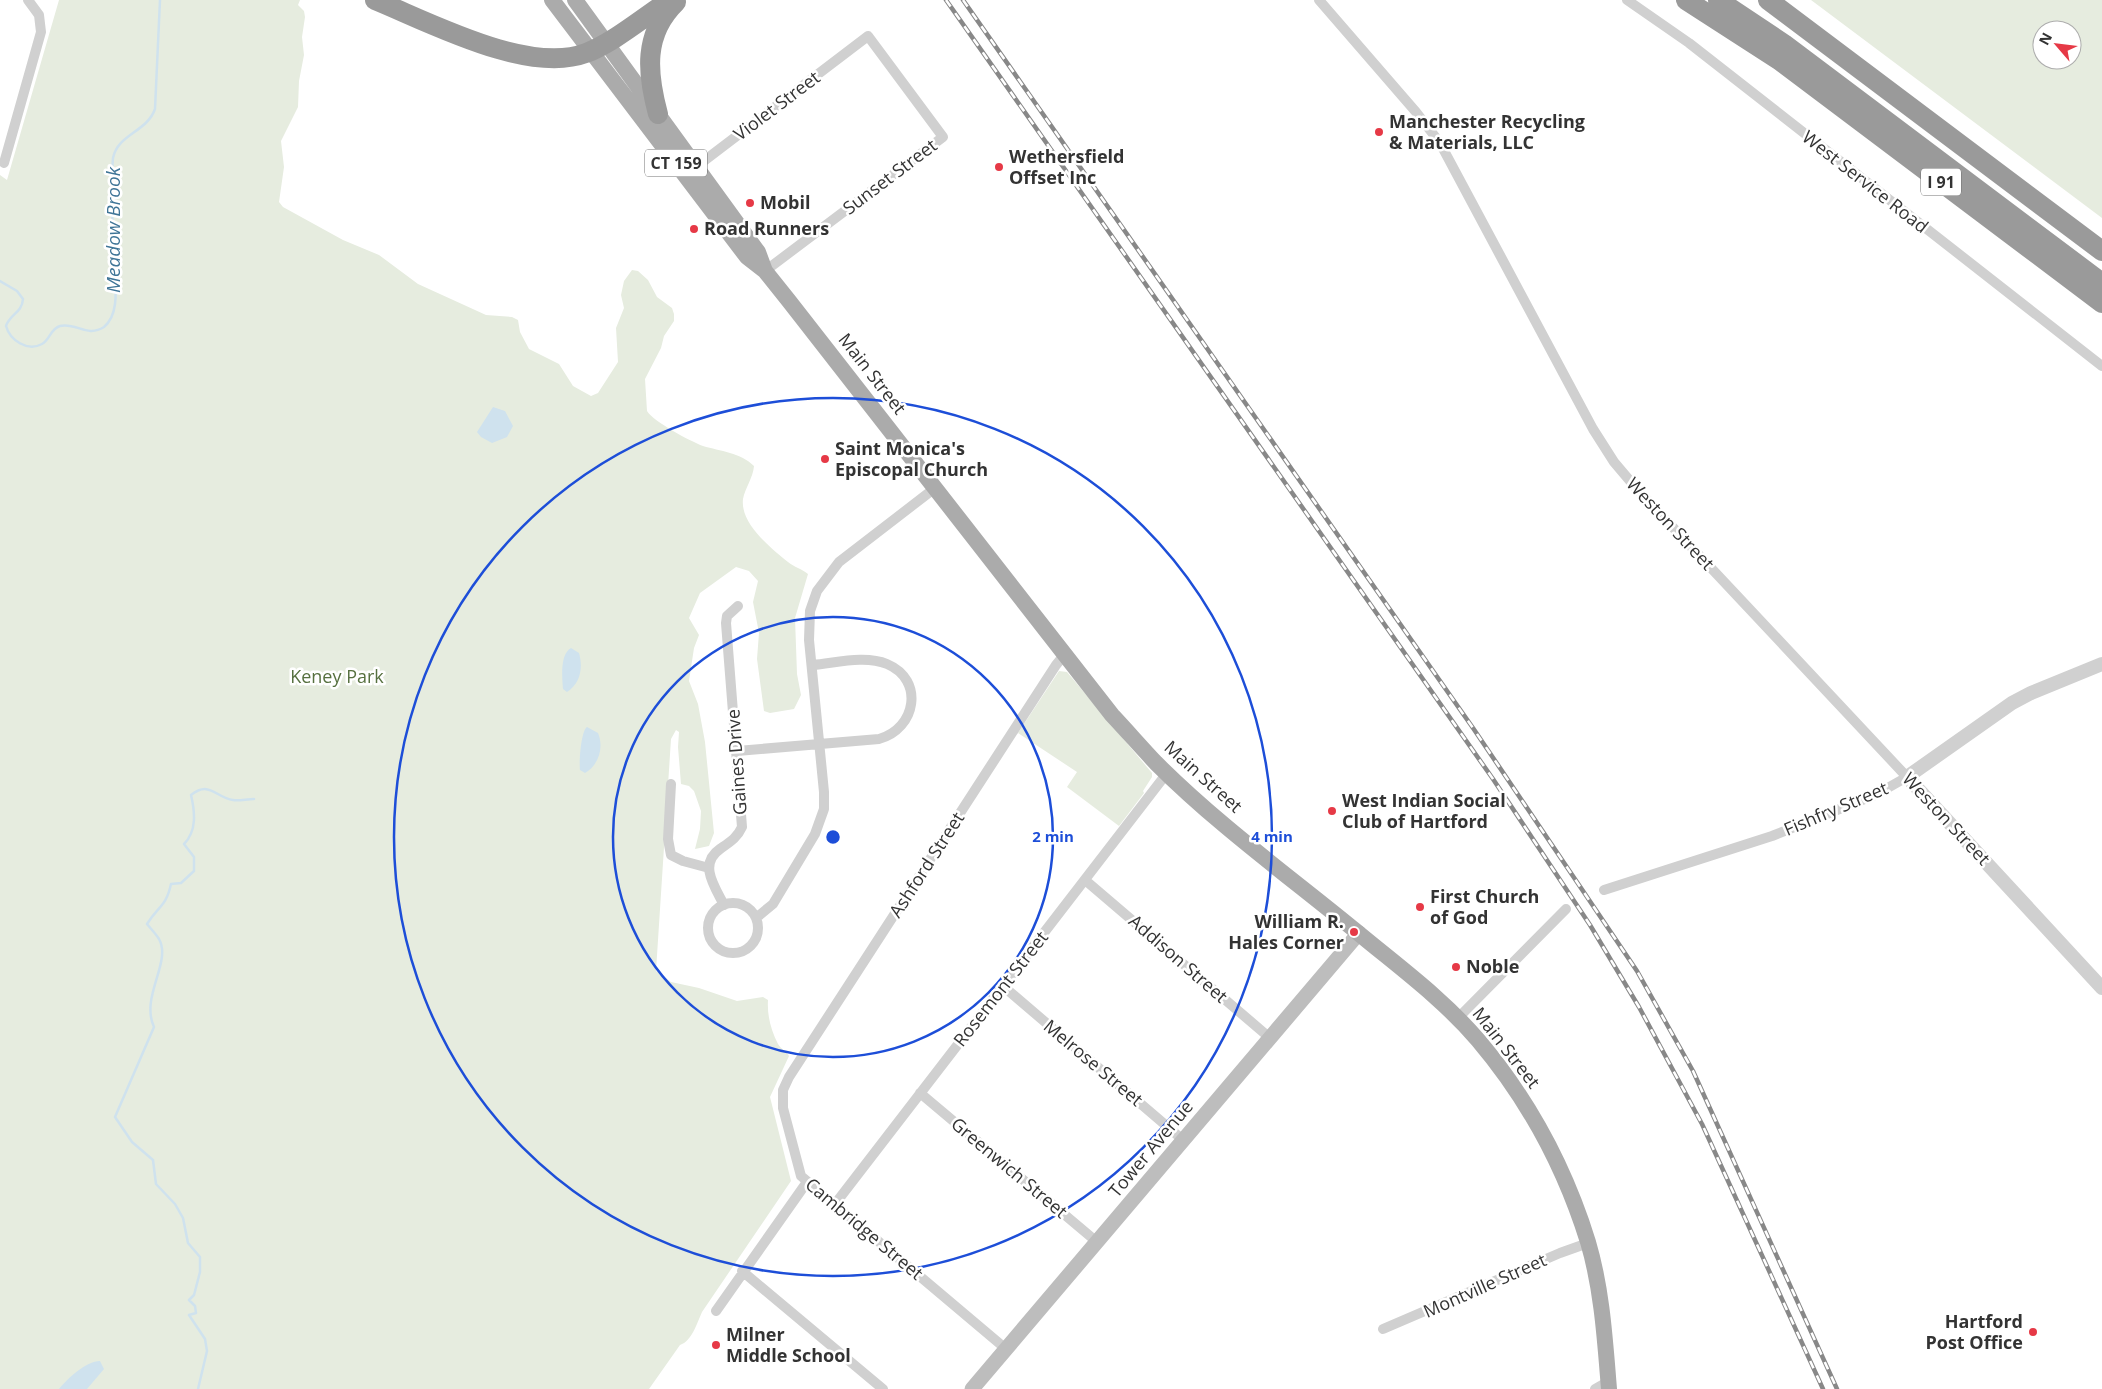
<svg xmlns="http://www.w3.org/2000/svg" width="2102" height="1389" viewBox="0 0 2102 1389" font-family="'Open Sans',sans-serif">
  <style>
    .green { fill: #e6ecdf; fill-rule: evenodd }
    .water { fill: #cfe2ee }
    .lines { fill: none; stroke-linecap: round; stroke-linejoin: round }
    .stream { stroke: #cfe2ee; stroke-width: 2.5 }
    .minor { stroke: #d0d0d0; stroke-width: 10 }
    .tertiary { stroke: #d0d0d0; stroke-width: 14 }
    .secondary { stroke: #bdbdbd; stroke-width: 15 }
    .primary { stroke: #ababab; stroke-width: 16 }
    .motorway { stroke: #9a9a9a; stroke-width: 20 }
    .rail-casing { stroke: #888; stroke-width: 4.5 }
    .rail { stroke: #fff; stroke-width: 2.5; stroke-dasharray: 8; stroke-linecap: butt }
    .ring { fill: none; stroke: #1d4ed8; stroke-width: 2.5 }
    .poi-dot { fill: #e63946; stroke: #fff; stroke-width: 2 }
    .labels { text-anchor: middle; stroke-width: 5; stroke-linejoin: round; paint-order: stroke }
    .shield { fill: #fff; stroke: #707070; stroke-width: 1 }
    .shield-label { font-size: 16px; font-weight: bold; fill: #333 }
    .street-label { font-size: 18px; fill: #333; stroke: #fff }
    .poi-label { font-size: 18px; font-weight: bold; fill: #333; stroke: #fff; text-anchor: start }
    .park-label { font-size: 18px; fill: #56703f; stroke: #fff }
    .water-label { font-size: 19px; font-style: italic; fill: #3f7597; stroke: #fff }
    .centre { fill: #1d4ed8; stroke: #fff; stroke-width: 2.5 }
    .ring-label { font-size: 15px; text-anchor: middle; font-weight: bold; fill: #1d4ed8; stroke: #fff; stroke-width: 5; stroke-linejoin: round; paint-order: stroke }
  </style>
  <rect width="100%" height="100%" fill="#fff"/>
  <path class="green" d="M 59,0 L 300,0 L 298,5 L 304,11 L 305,17 L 302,37 L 304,55 L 299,81 L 298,107 L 281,141 L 284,167 L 279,202 L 283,207 L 343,240 L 379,255 L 418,284 L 486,315 L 512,317 L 518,320 L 520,332 L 529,349 L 559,364 L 573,386 L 591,396 L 598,393 L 618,362 L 616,328 L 624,308 L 621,295 L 624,281 L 632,270 L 638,271 L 648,280 L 657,297 L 672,308 L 674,314 L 674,321 L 664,336 L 661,348 L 645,379 L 647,411 C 654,422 690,441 703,446 C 720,451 741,453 754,466 C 753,478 745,488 743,499 C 740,524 771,548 788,562 C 794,567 802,569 808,574 L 795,618 L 797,674 L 801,695 L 794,709 L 770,713 L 764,711 L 757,659 L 759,633 L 753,602 L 758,581 L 749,571 L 736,567 L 700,593 L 689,618 L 699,635 L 694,648 L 689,681 L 698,704 L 705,742 L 714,833 L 709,846 L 695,849 L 700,829 L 701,811 L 694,791 L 689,786 L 681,784 L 678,747 L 679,732 L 676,730 L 671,739 L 656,971 L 671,982 L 699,988 L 737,1001 L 763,997 L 768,1000 C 767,1016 771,1030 778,1044 C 781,1049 787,1052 789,1056 L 770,1097 L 791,1181 L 702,1312 C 697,1323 692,1341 680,1345 L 649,1389 L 0,1389 L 0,175 L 7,180 Z
    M 1811,0 L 2102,0 L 2102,218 ZM 2042,30 L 2072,30 L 2072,60 L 2042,60 Z
    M 1059,671 L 1067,672 L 1152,773 L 1152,777 L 1143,791 L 1144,793 L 1119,826 L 1067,787 L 1077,772 L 1018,733 Z"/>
  <path class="water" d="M 493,407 L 505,411 L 513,426 L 507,437 L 492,443 L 481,437 L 477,432 Z
    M 571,648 L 579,653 C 583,667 581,683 567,692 L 563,689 C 562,677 560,654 571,648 Z
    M 587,727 L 598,733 C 604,747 599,765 585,773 L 580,770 C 579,761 581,731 587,727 Z
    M 100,1361 L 104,1369 L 87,1389 L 59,1389 C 67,1379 86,1361 100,1361 Z"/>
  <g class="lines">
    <path class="stream" d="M 0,281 L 17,291 L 23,299 C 22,313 10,314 6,326 C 10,340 27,352 42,344 C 50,340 50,329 60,326 C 76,322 87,338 104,327 C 111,321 114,312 115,304 C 117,289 115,273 114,258 C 113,225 110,191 113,158 C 118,134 147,132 155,109 L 160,0
      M 198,1389 L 207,1351 L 205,1339 L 189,1315 L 196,1313 L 195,1306 L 189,1300 L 194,1295 L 200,1272 L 200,1257 L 188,1243 L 183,1218 L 175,1204 L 156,1184 L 153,1160 L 132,1142 L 115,1117 L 154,1027 C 140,997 172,962 159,939 C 156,934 151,929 147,924 C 158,906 166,907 171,884 L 181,883 L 194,871 L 194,857 L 184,844 C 197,831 195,812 191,795 C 210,780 216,798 233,800 C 239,801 247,799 254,799"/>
    <path class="minor" d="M 1319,0 L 1416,112 L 1440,143 L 1593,429 L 1614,462 L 1636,488 L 1907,777 L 1877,794 L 1772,836 L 1604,890
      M 1627,0 L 1689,43 L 2102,366
      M 4,163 L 41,32 L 39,15 L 28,0
      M 692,170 L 868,36 L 943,137 L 765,271
      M 737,751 L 879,739 C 916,729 925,680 887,664 C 865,655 836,663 813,665
      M 671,784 L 668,839 L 671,855 L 683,861 L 709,868
      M 1085,880 L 1270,1038
      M708 928a25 25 0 1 1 50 0a25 25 0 1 1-50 0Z
      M 724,905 C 715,887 698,864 720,849 C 730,842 737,838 742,827 L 726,623 L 727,616 L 738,606
      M 756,918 L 773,904 L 815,834 L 824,809 L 824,792 L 809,640 L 810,611 L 817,591 L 839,562 L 935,488
      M 1003,986 L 1183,1140
      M 1458,1018 L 1566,909
      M 920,1093 L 1097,1242
      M 835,1204 L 1167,773
      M 742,1271 L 883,1389
      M 716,1311 L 807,1182
      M 1383,1329 L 1560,1253 L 1588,1243
      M 1006,1349 L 801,1176 L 783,1108 L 783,1090 L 789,1077 L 1056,665 L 1065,654
      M 1595,1389 L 1609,1381"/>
    <path class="tertiary" d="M 2102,664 L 2031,693 L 2012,703 L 1907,777 L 2102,988"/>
    <path class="secondary" d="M 972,1389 L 1359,933"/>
    <path class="primary" d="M 552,0 L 747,257 L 765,271 L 789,301 L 1112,715 C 1127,731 1141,747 1156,763 C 1218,825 1290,877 1357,932 C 1399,967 1442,998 1478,1040 C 1528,1099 1565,1168 1588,1242 C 1602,1289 1605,1340 1609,1389
      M 575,0 L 758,252 L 765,271"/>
    <path class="motorway" d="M 375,0 C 429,22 528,75 586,53 C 613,43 645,16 670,0
      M 1686,0 L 1779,60 L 2102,303
      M 1718,0 L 1784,44 L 2102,283
      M 1768,0 L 2102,251
      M 658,114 C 647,73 643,34 676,2"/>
    <g class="rail-casing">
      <path id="rail" d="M 946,0 L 1493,779 L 1590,925 L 1639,1007 L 1702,1124 L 1823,1389
        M 963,0 L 1473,728 L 1637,971 L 1693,1071 L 1837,1389"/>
    </g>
    <use href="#rail" class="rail"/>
  </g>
  <g class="ring">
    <circle cx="833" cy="837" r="220"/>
    <circle cx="833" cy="837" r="439"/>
  </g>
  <g class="poi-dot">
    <circle cx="1379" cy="132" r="5"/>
    <circle cx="999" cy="167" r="5"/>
    <circle cx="750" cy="203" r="5"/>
    <circle cx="694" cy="229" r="5"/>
    <circle cx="825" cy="459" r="5"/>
    <circle cx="1332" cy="811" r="5"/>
    <circle cx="1420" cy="907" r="5"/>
    <circle cx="1354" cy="932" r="5"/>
    <circle cx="1456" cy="967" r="5"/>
    <circle cx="2033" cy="1332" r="5"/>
    <circle cx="716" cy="1345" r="5"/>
  </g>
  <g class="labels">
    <g class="shield">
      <rect x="645" y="149.5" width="62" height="27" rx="4"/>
      <rect x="1921" y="168.5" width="40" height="27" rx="4"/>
    </g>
    <g class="shield-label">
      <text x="676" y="169">CT 159</text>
      <text x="1941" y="188">I 91</text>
    </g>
    <g class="street-label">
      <text transform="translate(777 106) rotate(-37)" y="6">Violet Street</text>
      <text transform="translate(890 177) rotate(-37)" y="6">Sunset Street</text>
      <text transform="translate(1865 182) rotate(38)" y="6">West Service Road</text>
      <text transform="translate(872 374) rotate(52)" y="6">Main Street</text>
      <text transform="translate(1670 524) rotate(47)" y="6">Weston Street</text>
      <text transform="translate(737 762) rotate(-94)" y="6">Gaines Drive</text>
      <text transform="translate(1203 777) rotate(42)" y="6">Main Street</text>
      <text transform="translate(1836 809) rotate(-23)" y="6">Fishfry Street</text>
      <text transform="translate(1946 819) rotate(47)" y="6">Weston Street</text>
      <text transform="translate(927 865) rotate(-57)" y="6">Ashford Street</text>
      <text transform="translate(1178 959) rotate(41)" y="6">Addison Street</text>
      <text transform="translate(1001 989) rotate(-52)" y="6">Rosemont Street</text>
      <text transform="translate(1506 1048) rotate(52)" y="6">Main Street</text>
      <text transform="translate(1093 1063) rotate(40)" y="6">Melrose Street</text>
      <text transform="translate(1151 1149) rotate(-50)" y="6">Tower Avenue</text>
      <text transform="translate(1009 1168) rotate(40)" y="6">Greenwich Street</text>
      <text transform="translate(864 1229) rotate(40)" y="6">Cambridge Street</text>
      <text transform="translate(1485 1286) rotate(-24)" y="6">Montville Street</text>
    </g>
    <g class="poi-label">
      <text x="1389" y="128">Manchester Recycling<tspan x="1389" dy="21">&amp; Materials, LLC</tspan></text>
      <text x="1009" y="163">Wethersfield<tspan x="1009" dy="21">Offset Inc</tspan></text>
      <text x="760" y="209">Mobil</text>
      <text x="704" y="235">Road Runners</text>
      <text x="835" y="455">Saint Monica's<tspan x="835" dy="21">Episcopal Church</tspan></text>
      <text x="1342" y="807">West Indian Social<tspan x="1342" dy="21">Club of Hartford</tspan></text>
      <text x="1430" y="903">First Church<tspan x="1430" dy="21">of God</tspan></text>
      <text x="1344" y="928" text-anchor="end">William R.<tspan x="1344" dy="21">Hales Corner</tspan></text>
      <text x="1466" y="973">Noble</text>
      <text x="2023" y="1328" text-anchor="end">Hartford<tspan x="2023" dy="21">Post Office</tspan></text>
      <text x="726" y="1341">Milner<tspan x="726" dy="21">Middle School</tspan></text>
    </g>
    <g class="park-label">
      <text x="337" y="683">Keney Park</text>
    </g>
    <g class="water-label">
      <text transform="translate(113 230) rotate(-90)" y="7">Meadow Brook</text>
    </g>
  </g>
  <circle cx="833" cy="837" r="8" class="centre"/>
  <g class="ring-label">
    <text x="1053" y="842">2 min</text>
    <text x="1272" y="842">4 min</text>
  </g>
  <g transform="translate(2057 45) rotate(298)"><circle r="24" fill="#ffffff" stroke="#adadad"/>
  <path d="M0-4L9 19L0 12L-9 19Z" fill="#e63946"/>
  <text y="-8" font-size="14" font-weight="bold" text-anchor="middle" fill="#333333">N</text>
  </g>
</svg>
